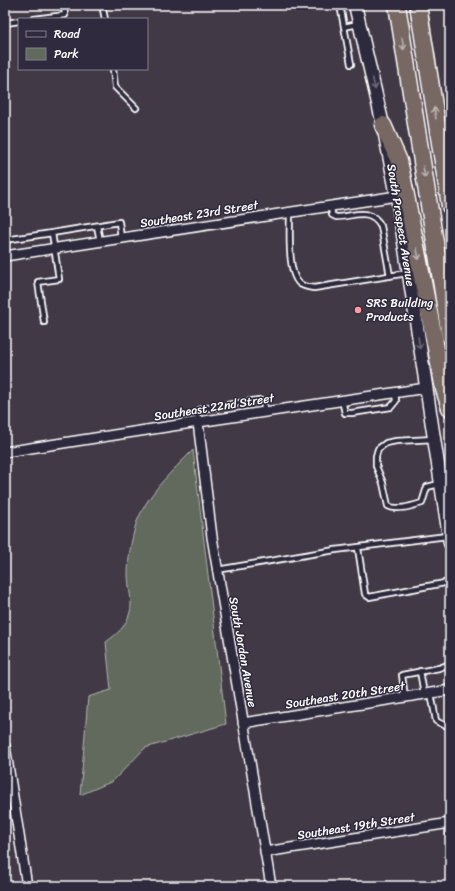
<svg xmlns="http://www.w3.org/2000/svg" width="455" height="891" viewBox="0 0 455 891" font-family="Sriracha,sans-serif">
  <style>
    .green { fill: #626a5d; stroke: #b0b4ae }
    .lines { fill: none; stroke-linecap: round; stroke-linejoin: round }
    .lane-casing { stroke: #fff; stroke-width: 8 }
    .street-casing { stroke: #fff; stroke-width: 12 }
    .secondary-casing { stroke: #fff; stroke-width: 15 }
    .highway-casing { stroke: #fff; stroke-width: 19 }
    .lane { stroke: #2f2a3d; stroke-width: 4.5 }
    .street { stroke: #2f2a3d; stroke-width: 9 }
    .secondary { stroke: #2f2a3d; stroke-width: 12 }
    .highway { stroke: #776864; stroke-width: 16 }
    .oneway { stroke: #bbb4b2 }
    .oneway2 { stroke: #6d6a77 }
    .poi-dot { fill: #ff9aa2; stroke: #2f2a3d; stroke-width: 1.5 }
    .labels { text-anchor: middle; stroke-width: 3; stroke-linejoin: round; paint-order: stroke }
    .street-label { font-size: 12px; fill: #fff; stroke: #2f2a3d }
    .poi-label { font-size: 12px; fill: #fff; stroke: #2f2a3d; text-anchor: start }
  </style>
  <rect width="100%" height="100%" fill="#423946"/>
  <filter id="ink" filterUnits="userSpaceOnUse"><feTurbulence type="fractalNoise" baseFrequency=".025" numOctaves="2"/><feDisplacementMap in="SourceGraphic" scale="8" xChannelSelector="R" yChannelSelector="G"/><feConvolveMatrix kernelMatrix="1 2 1 2 8 2 1 2 1" color-interpolation-filters="sRGB"/></filter>
  <g filter="url(#ink)">
    <path class="green" d="M 193,450 L 226,724 L 145,748 L 113,781 L 80,795 L 88,697 L 111,690 L 106,642 C 118,633 126,627 130,612 C 133,604 128,585 128,575 C 128,558 131,541 136,524 C 147,494 171,472 193,450 Z"/>
    <g class="lines">
      <g class="lane-casing">
        <path id="lane" d="M 102,5 L 105,19
          M 340,5 L 351,64
          M 5,16 L 6,23 L 19,21
          M 34,19 L 65,15 L 64,5
          M 344,27 L 358,24
          M 113,69 L 115,87 L 136,108
          M 331,206 L 332,215 L 336,217 C 353,217 370,206 381,226 L 390,276
          M 290,212 C 290,228 287,272 299,283 C 303,287 309,287 314,288 L 407,273
          M 97,226 L 100,241
          M 52,233 L 119,222 L 121,238
          M 5,240 L 52,233 L 59,279 L 38,282 L 44,322
          M 342,400 L 345,413 L 352,413 L 391,407 L 396,401 L 395,393
          M 198,422 L 197,413 L 201,409 L 259,400 L 263,402 L 265,412
          M 434,439 L 396,441 L 386,443 L 378,449 L 376,456 L 376,466 L 383,483 L 388,506 C 397,511 412,506 422,503 L 427,487 L 439,484
          M 358,548 L 365,594 L 369,597 L 450,582
          M 217,570 L 335,550 L 447,536
          M 420,671 L 424,694
          M 431,693 L 436,721 L 444,725 L 450,725
          M 405,697 L 402,675 L 439,668 L 450,664
          M 448,824 L 450,838"/>
      </g>
      <g class="street-casing">
        <path id="street" d="M 5,256 L 397,196
          M 198,422 L 212,537 L 271,886
          M 5,452 L 198,422 L 426,388
          M 243,723 L 450,690
          M 5,746 L 27,886
          M 265,852 L 450,823"/>
      </g>
      <g class="secondary-casing">
        <path id="secondary" d="M 355,5 L 383,125 L 397,196 L 450,543"/>
      </g>
      <g class="highway-casing">
        <path id="highway" d="M 397,5 L 450,336
          M 418,5 L 450,206
          M 383,125 L 399,161 L 402,175 L 444,389 L 450,408"/>
      </g>
      <use href="#lane" class="lane"/>
      <use href="#street" class="street"/>
      <use href="#secondary" class="secondary"/>
      <use href="#highway" class="highway"/>
    </g>
    <defs><path id="oneway-shaft" d="M-6 0H5M1.5-3L5.5 0L1.5 3" fill="none" stroke-width="1.6" stroke-linecap="round" stroke-linejoin="round"/></defs>
    <g class="oneway">
      <use href="#oneway-shaft" transform="translate(403 44) rotate(81)"/>
      <use href="#oneway-shaft" transform="translate(435 113) rotate(-99)"/>
      <use href="#oneway-shaft" transform="translate(424 172) rotate(81)"/>
      <use href="#oneway-shaft" transform="translate(418 254) rotate(79)"/>
    </g>
    <g class="oneway2">
      <use href="#oneway-shaft" transform="translate(374 84) rotate(77)"/>
      <use href="#oneway-shaft" transform="translate(419 343) rotate(82)"/>
    </g>
  </g>
  <circle class="poi-dot" cx="358" cy="310" r="4"/>
  <g class="labels">
    <g class="street-label">
      <text transform="translate(199 214) rotate(-9)" y="4">Southeast 23rd Street</text>
      <text transform="translate(401 225) rotate(81)" y="4">South Prospect Avenue</text>
      <text transform="translate(214 407) rotate(-9)" y="4">Southeast 22nd Street</text>
      <text transform="translate(243 652) rotate(80)" y="4">South Jordan Avenue</text>
      <text transform="translate(345 695) rotate(-9)" y="4">Southeast 20th Street</text>
      <text transform="translate(356 826) rotate(-9)" y="4">Southeast 19th Street</text>
    </g>
    <g class="poi-label">
      <text x="366" y="307">SRS Building<tspan x="366" dy="14">Products</tspan></text>
    </g>
  </g>
  <rect width="455" height="891" fill="none" stroke="#2f2a3d" stroke-width="20"/>
  <rect x="10" y="10" width="435" height="871" fill="none" stroke="#fff" stroke-width="1.5" filter="url(#ink)"/>
  <rect x="18" y="18" width="130" height="52" fill="#2f2a3d" stroke="#827f8b"/>
  <rect x="26" y="31" width="20" height="6" fill="#2f2a3d" stroke="#827f8b"/>
  <text x="54" y="38" font-size="12" fill="#ffffff">Road</text>
  <rect x="26" y="48" width="20" height="12" fill="#626a5d" stroke="#827f8b"/>
  <text x="54" y="58" font-size="12" fill="#ffffff">Park</text>
</svg>
